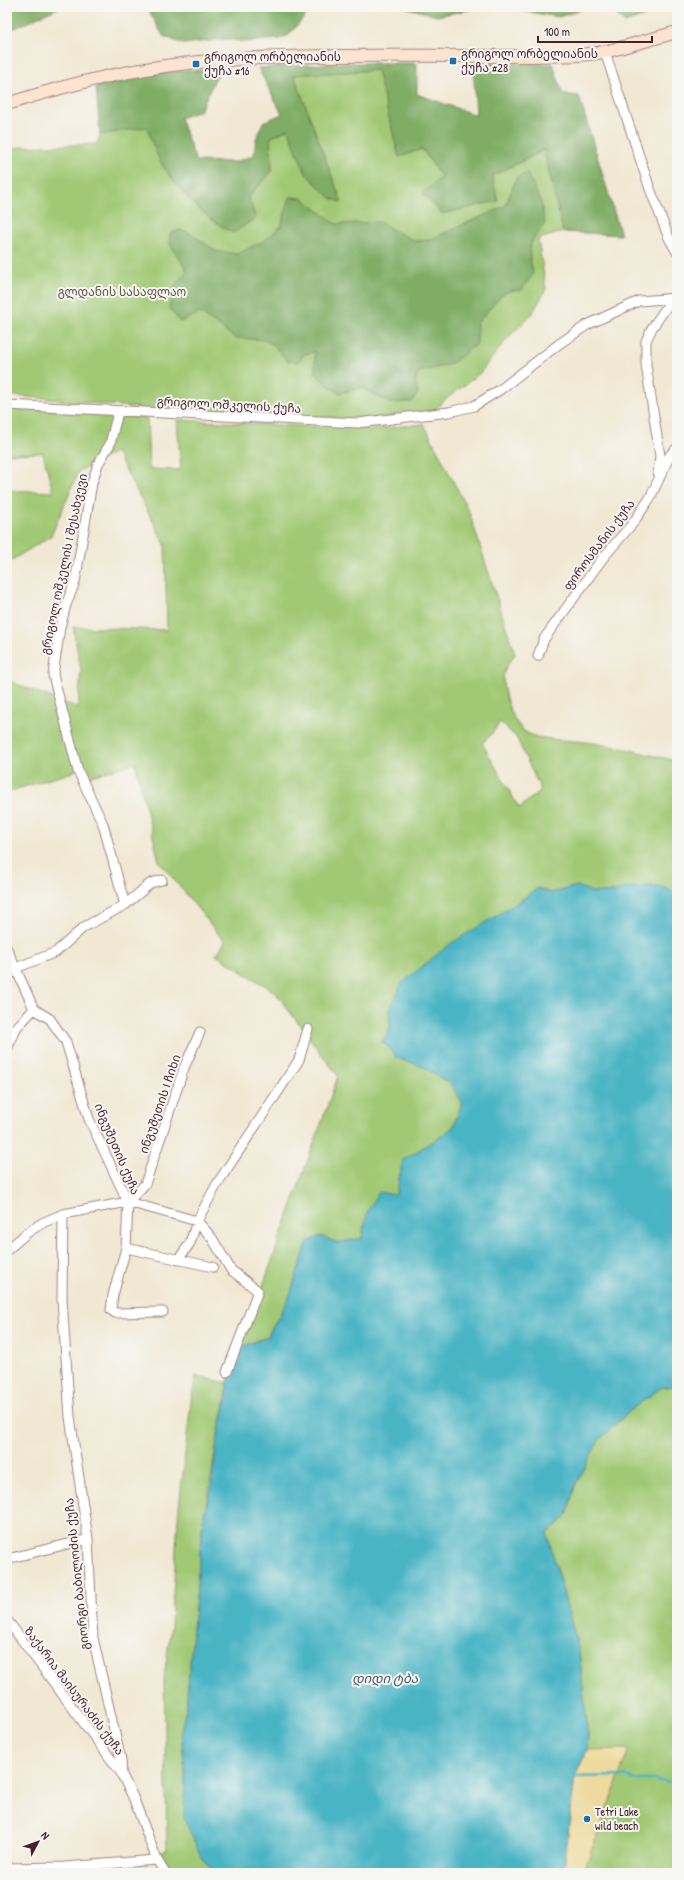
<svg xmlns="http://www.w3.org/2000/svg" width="684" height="1880" viewBox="0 0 684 1880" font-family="'Patrick Hand','Noto Sans Georgian',sans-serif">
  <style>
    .green { fill: #a1c974; stroke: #767450; fill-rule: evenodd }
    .forest { fill: #80ad66; stroke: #656648 }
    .sand { fill: #eeda9e; stroke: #9c7c64 }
    .water { fill: #48b4c4; stroke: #496a78 }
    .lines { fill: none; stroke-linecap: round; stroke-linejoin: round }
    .stream { stroke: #48b4c4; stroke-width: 2.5 }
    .minor-casing { stroke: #9e847f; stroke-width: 11 }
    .secondary-casing { stroke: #9e847f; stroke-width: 14 }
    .minor { stroke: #fff; stroke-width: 9 }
    .secondary { stroke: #fde4d0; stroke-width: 12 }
    .poi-dot { fill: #1f6fb2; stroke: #f6f6f2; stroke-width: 1.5 }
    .labels { text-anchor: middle; stroke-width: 4; stroke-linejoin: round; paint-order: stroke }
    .poi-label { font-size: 12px; fill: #4a1f2b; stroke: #f6f6f2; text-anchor: start }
    .park-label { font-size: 12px; fill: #645241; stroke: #f6f6f2 }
    .street-label { font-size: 12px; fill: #4a1f2b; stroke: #f6f6f2 }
    .water-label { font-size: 13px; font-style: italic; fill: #495b68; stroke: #f6f6f2 }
  </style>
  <rect width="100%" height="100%" fill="#f6f6f2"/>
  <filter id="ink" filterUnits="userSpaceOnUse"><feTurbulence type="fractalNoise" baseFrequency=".025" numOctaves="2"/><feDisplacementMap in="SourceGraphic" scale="8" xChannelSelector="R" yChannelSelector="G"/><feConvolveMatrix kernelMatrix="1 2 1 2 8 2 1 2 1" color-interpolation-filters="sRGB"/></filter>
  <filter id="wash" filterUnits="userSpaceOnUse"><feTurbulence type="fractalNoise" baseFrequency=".012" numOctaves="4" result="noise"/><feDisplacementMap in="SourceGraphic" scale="16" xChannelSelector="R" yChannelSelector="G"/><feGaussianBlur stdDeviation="0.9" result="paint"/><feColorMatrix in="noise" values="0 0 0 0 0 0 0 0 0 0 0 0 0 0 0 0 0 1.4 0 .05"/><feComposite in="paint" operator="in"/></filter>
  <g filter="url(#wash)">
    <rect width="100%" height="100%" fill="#f1e8d3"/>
    <path class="green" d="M 377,70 L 399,157 L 422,149 L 441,176 L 498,201 L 492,176 L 544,150 L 563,232 L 538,239 L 546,289 L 532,314 L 506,340 L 480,373 L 445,400 L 433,412 L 366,419 L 142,408 L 7,395 L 7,150 L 21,147 L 97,144 L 100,135 L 146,124 C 151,138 156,155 164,167 C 180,193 206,219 233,233 L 248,197 L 272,171 L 270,138 L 288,129 L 306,174 L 331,198 L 341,202 L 294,75 Z
      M 7,407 L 147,418 L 149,469 L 181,470 L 177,420 L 374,429 L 424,424 L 469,512 L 515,654 C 512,659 506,666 504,672 C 500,689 512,724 527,733 C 540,741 577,740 593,743 C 621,747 649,755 677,761 L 677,892 L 659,886 L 630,887 L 607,893 L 592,892 L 577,886 L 550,893 L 538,888 L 402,984 L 390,1009 L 390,1030 L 382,1042 L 390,1048 L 397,1058 L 424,1067 L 450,1084 L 462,1101 L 454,1126 L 443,1135 L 403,1160 L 396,1195 L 364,1225 L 362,1238 L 338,1243 L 320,1236 L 308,1242 L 288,1300 L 267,1337 L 241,1347 L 338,1076 L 275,992 L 216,955 L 225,942 L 159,861 L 135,763 L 85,778 L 81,766 L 73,772 L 7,792 L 7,677 L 14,683 L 78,708 L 81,670 L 73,627 L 167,630 L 165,544 L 116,452 L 79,471 L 51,536 L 7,563 L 7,490 L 53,492 L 43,453 L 7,454 ZM 500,722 L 516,737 L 541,790 L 519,808 L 482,743 L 490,736 Z
      M 196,1376 L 227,1383 C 227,1401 222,1417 218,1434 C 213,1463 210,1490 203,1519 L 186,1708 L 181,1732 L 185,1770 L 202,1859 L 217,1873 L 168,1873 L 158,1853 L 167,1850 L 164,1678 L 171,1626 L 178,1517 L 191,1400 Z
      M 677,1386 L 677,1873 L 583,1873 L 629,1749 L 587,1750 L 588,1736 L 579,1651 L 547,1533 L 566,1517 L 575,1486 L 599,1440 L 632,1409 L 662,1387 Z"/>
    <path class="forest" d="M 7,7 L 60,7 L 11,30 L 7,21 Z
      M 147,7 L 313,7 L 289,35 L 279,39 L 246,42 L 226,39 L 183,44 L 163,36 Z
      M 405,7 L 484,7 L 437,16 Z
      M 498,7 L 589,7 L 559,17 Z
      M 609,7 L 670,7 L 625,23 Z
      M 342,63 L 417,63 L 417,94 L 476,115 L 473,63 L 553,64 L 563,94 L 579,96 L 621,235 L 563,232 L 544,150 L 492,176 L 498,201 L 442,214 L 423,194 L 441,176 L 422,149 L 399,157 L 377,70 L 294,75 L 342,203 L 331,198 L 306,174 L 288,129 L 270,138 L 272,171 L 248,197 L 256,218 L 233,233 C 206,219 181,193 164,167 C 156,156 152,140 147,127 L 100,135 L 96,87 L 124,77 L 188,70 L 219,71 L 200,111 L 180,118 L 196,161 L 236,162 L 254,155 L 256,139 L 263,122 L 282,114 L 258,68 Z
      M 527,173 L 541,202 L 545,224 C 527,246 528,247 533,274 L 521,291 L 511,290 L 502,295 L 477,323 L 477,344 L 451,364 L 419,372 L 415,382 L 418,393 L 412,402 L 390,403 L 362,388 L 341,393 L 331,388 L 315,373 L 315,352 L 305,354 L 298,362 L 287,361 L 274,345 L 265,340 L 235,338 L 200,313 L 180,322 L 169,308 L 174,287 L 187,270 L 170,244 L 170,233 L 180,230 L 190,233 L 216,251 L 237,254 L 265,240 L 281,226 L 290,197 L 302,198 L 336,224 L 379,222 L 415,241 L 429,240 L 505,206 L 517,177 Z"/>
    <path class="sand" d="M 629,1749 L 583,1873 L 575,1873 L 565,1861 L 575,1777 L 587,1750 Z"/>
    <path class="water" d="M 577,886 L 592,892 L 607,893 L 630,887 L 659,886 L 677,892 L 677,1386 L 662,1387 L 632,1409 L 599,1440 L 575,1486 L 566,1517 L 547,1533 L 579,1651 L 588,1736 L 587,1750 L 575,1777 L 563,1873 L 217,1873 L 202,1859 L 184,1818 L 185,1770 L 181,1732 L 186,1708 L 203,1519 L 211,1488 L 218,1435 L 227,1399 L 227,1383 L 241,1347 L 267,1337 L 288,1300 L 308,1242 L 320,1236 L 338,1243 L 362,1238 L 368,1210 L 379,1192 L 396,1195 L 403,1160 L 443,1135 L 454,1126 L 462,1102 L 450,1084 L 424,1067 L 397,1058 L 390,1048 L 382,1042 L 390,1030 L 390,1009 L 402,983 L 450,944 L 522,900 L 538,888 L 550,893 Z"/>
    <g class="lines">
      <path class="stream" d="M 575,1777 L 624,1776 L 636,1780 L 655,1780 L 677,1784"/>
    </g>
  </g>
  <g filter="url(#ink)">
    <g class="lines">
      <g class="minor-casing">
        <path id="minor" d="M 605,52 L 650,189 L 669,238 L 677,252
          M 7,405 L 358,423 L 449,412 L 474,406 L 501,389 L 559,344 L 587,325 L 639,301 L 677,298
          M 118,412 L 110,444 L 98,464 L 92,483 L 75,582 L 66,605 L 60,627 L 53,675 L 78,771 L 103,824 L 125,905
          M 658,473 L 660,456 L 646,365 L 646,341 L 652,328 L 672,299
          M 538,656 L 544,639 L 602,559 L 633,523 L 650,498 L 670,455 L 677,448
          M 7,949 L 34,1009 L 50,1019 L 66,1042 L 89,1119 L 128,1202 L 126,1248 L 113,1295 L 111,1310 L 115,1313 L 163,1312
          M 16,968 L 56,952 L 84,927 L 125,905 L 151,883 L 162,880
          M 7,1049 L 17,1027 L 34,1009
          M 128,1202 L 145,1184 L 184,1068 L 200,1032
          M 63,1214 L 62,1299 L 70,1417 L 88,1539 L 93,1638 L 121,1760 L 122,1775 L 133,1797 L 157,1860 L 165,1873
          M 126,1248 L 213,1267
          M 7,1250 L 27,1233 L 42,1223 L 63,1214 L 128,1202 L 197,1221 L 212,1238 L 231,1270 L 258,1291 L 227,1372
          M 178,1260 L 190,1243 L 197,1221 L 217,1184 L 299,1060 L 308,1029
          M 7,1559 L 88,1539
          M 7,1620 L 122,1774
          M 7,1868 L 65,1867 L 157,1860"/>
      </g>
      <g class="secondary-casing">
        <path id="secondary" d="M 7,104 C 66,85 128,69 190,63 C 319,50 450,59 580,55 L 605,52 L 677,32"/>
      </g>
      <use href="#minor" class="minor"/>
      <use href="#secondary" class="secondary"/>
    </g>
  </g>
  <g class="poi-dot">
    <rect x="449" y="57" width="8" height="8" rx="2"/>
    <rect x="192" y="60" width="8" height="8" rx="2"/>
    <circle cx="587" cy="1819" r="4"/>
  </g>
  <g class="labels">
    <g class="poi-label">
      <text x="461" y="58">გრიგოლ ორბელიანის<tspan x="461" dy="14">ქუჩა #28</tspan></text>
      <text x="204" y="61">გრიგოლ ორბელიანის<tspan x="204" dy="14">ქუჩა #16</tspan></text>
      <text x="595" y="1816">Tetri Lake<tspan x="595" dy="14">wild beach</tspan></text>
    </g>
    <g class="park-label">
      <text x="122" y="296">გლდანის სასაფლაო</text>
    </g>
    <g class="street-label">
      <text transform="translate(229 405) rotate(3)" y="4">გრიგოლ ოშკელის ქუჩა</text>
      <text transform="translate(599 545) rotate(-53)" y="4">ფიროსმანის ქუჩა</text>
      <text transform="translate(64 564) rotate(-78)" y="4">გრიგოლ ოშკელის I შესახვევი</text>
      <text transform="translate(160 1104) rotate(-71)" y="4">ინგუშეთის I ჩიხი</text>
      <text transform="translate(117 1149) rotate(67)" y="4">ინგუშეთის ქუჩა</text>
      <text transform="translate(77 1574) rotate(-96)" y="4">გიორგი ბაბილოძის ქუჩა</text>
      <text transform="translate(74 1691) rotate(53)" y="4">ზაქარია მაისურაძის ქუჩა</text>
    </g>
    <g class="water-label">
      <text x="385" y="1683">დიდი ტბა</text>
    </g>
  </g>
  <rect width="684" height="1880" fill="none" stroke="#f6f6f2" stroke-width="24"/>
  <g transform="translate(38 1842) rotate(49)" stroke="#f6f6f2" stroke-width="3" paint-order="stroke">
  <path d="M0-3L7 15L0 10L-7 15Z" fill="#4a1f2b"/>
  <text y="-6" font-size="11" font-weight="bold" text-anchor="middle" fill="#4a1f2b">N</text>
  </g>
  <path d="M538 36v6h114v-6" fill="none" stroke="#4a1f2b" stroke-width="2"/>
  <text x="544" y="36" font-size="12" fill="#4a1f2b" stroke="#f6f6f2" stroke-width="3" paint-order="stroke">100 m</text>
</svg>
